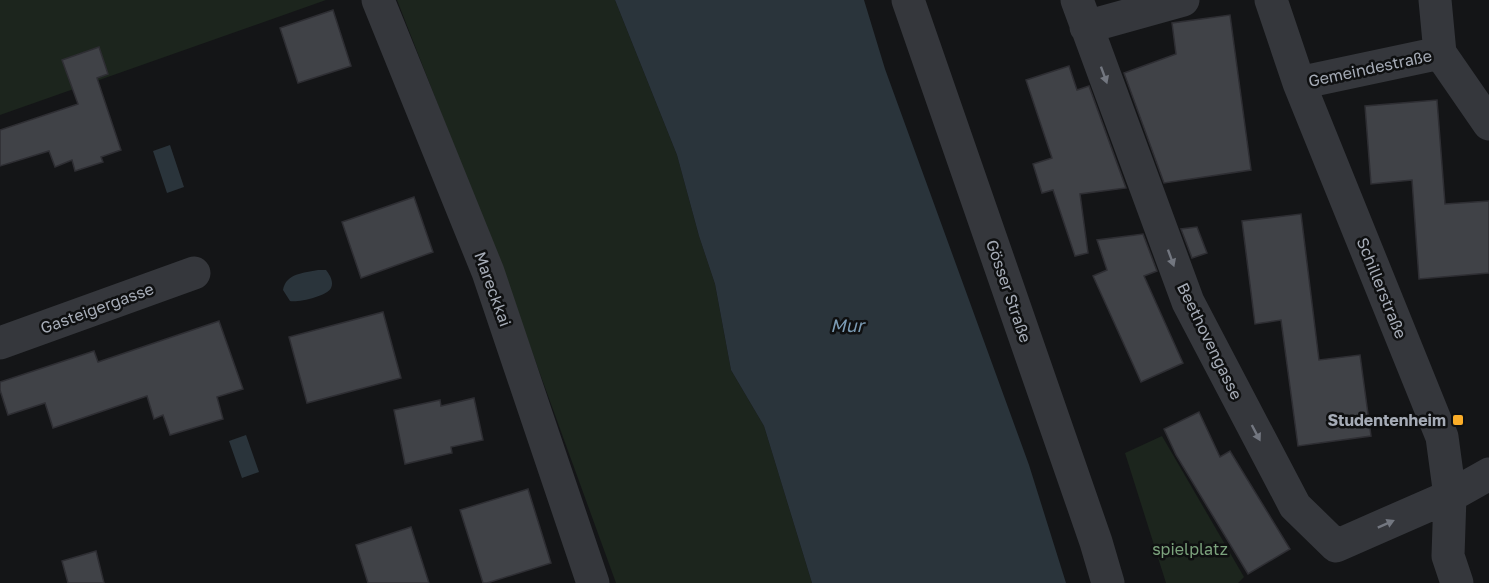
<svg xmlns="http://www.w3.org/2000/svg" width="1489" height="583" viewBox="0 0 1489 583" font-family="'Golos Text',sans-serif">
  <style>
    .green { fill: #1c251d }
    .water { fill: #2a343b }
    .building { fill: #404247; stroke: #2e2e33; stroke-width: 1.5 }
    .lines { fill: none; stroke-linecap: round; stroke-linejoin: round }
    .minor { stroke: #35373c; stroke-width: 33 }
    .oneway { fill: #737780 }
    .poi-dot { fill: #fbad28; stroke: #0f1011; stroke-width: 2 }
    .labels { text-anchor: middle; stroke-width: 5; stroke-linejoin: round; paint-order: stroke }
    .street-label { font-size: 16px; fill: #a6acb7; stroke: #0f1011 }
    .poi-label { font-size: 16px; font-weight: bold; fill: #a6acb7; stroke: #0f1011; text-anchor: end }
    .park-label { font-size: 16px; fill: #7ca37d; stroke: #0f1011 }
    .water-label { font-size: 18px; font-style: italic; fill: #7b9bb4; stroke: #0f1011 }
  </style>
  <rect width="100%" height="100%" fill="#141517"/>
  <path class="green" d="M 0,0 L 326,0 L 0,115 Z
    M 397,0 L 615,0 L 677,155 L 699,236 L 715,284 L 731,370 L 764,426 L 812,583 L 616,583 L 502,269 Z
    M 1162,436 L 1244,577 L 1238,583 L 1166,583 L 1125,453 Z"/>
  <path class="water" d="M 615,0 L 864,0 L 885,69 L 1029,465 L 1066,583 L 812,583 L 764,426 L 731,370 L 715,284 L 699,236 L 677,155 Z
    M 170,145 L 184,187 L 167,193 L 153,151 Z
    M 318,270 L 326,270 C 330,275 334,282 331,288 C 328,296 297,303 290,301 L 283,290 C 286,273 304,273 318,270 Z
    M 246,435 L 259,472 L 242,478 L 229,441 Z"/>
  <path class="building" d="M 333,10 L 351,66 L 298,83 L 280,28 Z
    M 1230,15 L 1251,170 L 1164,183 L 1124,73 L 1176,54 L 1172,23 Z
    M 99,47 L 108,74 L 97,78 L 121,150 L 101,157 L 103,162 L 75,171 L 72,160 L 55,167 L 49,151 L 0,166 L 0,130 L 78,104 L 62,60 Z
    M 1069,66 L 1077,90 L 1089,86 L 1126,188 L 1080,194 L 1088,253 L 1075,256 L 1053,190 L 1042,193 L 1033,164 L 1052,158 L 1026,80 Z
    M 1437,100 L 1445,204 L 1489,201 L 1489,273 L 1419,279 L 1412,180 L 1371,184 L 1365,106 Z
    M 414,197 L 433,252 L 361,278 L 342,222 Z
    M 1301,214 L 1319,360 L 1360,355 L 1371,436 L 1298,446 L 1281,320 L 1255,324 L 1242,221 Z
    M 1197,227 L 1207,253 L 1192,258 L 1181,229 Z
    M 1143,234 L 1157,271 L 1144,276 L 1183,363 L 1141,382 L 1093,276 L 1107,270 L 1097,240 Z
    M 383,312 L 401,378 L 307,403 L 289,337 Z
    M 219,321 L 243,389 L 217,397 L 223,419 L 170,435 L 163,415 L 154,419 L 147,396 L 53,428 L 45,403 L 8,415 L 0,390 L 0,382 L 94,351 L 98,362 Z
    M 474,398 L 483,440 L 451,447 L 452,453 L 405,464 L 394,410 L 440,400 L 441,406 Z
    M 1199,412 L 1220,457 L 1230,451 L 1290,549 L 1248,574 L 1176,455 L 1164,429 Z
    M 528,489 L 551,563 L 487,583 L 483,583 L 460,510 Z
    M 411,527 L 429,583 L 368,583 L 356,545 Z
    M 96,551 L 104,583 L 68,583 L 62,561 Z"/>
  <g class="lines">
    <path class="minor" d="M 378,0 L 488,272 L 593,583
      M 908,0 L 1096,542 L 1108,583
      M 1077,0 L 1188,302 L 1295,506 L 1336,546 L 1450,496 L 1489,474
      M 1271,0 L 1299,83 L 1442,437 L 1450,496 L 1448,556 L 1457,583
      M 1435,0 L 1440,53 L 1489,124
      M 1086,27 L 1183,0
      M 1299,83 L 1440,53
      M 0,343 L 194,273"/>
  </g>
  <defs><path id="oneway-solid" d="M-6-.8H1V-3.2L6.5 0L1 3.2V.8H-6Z" transform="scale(1.5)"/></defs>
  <g class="oneway">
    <use href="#oneway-solid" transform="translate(1104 75) rotate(70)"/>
    <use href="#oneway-solid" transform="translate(1171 258) rotate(70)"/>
    <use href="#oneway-solid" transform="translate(1256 433) rotate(62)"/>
    <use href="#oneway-solid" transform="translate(1386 524) rotate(-24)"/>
  </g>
  <rect class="poi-dot" x="1452" y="414" width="12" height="12" rx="3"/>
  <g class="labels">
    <g class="street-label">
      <text transform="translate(1370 68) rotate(-12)" y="6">Gemeindestraße</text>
      <text transform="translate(1382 288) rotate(68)" y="6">Schillerstraße</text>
      <text transform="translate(493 289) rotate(70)" y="6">Mareckkai</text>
      <text transform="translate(1009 291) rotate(71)" y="6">Gösser Straße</text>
      <text transform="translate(97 308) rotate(-20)" y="6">Gasteigergasse</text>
      <text transform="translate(1210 341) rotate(64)" y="6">Beethovengasse</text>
    </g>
    <g class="poi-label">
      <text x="1446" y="426">Studentenheim</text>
    </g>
    <g class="park-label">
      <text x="1190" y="555">spielplatz</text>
    </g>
    <g class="water-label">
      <text x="847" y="332">Mur</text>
    </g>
  </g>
</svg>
